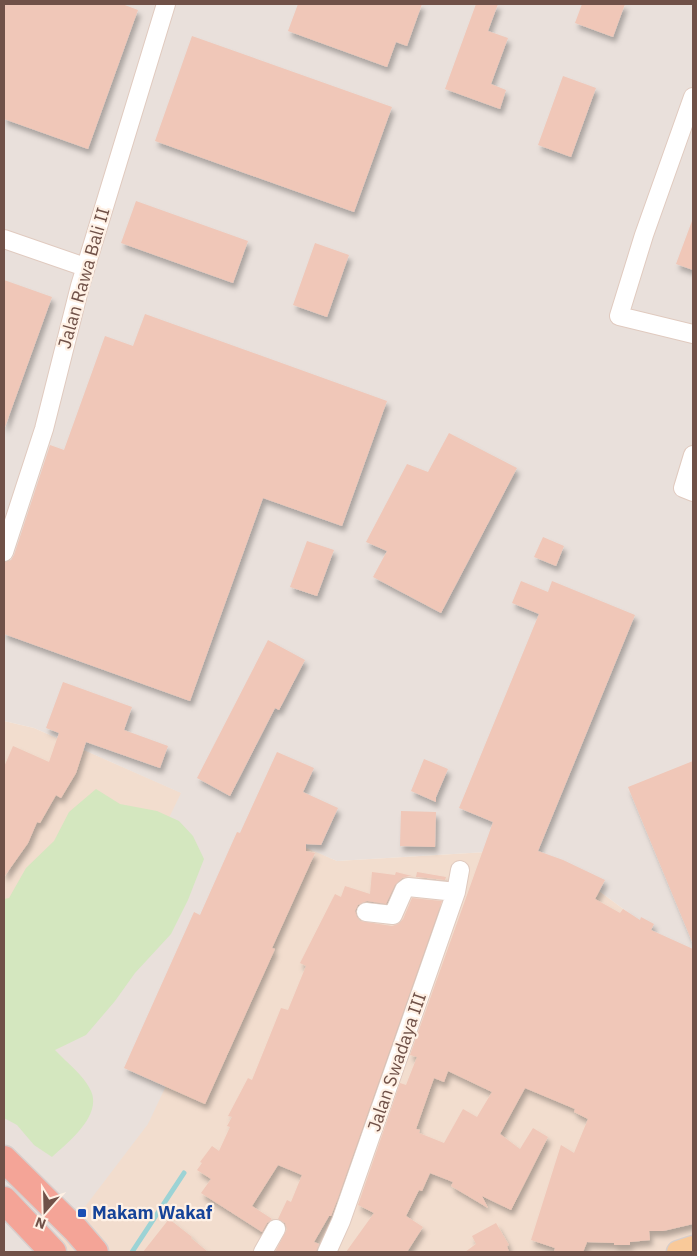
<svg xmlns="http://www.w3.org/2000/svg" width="697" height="1256" viewBox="0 0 697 1256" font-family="'IBM Plex Sans',sans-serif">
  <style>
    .residential { fill: #f2ddce }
    .industrial { fill: #e9e0db }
    .green { fill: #d4e7bf }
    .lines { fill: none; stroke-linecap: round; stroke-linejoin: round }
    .stream { stroke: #9cd3d5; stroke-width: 5 }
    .building { fill: #f0c7b8; fill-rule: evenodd; filter: url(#shadow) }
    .minor-casing { stroke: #e0cabf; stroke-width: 20 }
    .major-casing { stroke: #d7cecc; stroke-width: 25 }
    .highway-casing { stroke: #d7cecc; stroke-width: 29 }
    .minor { stroke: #fff; stroke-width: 18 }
    .major { stroke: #f9c999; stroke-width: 22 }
    .highway { stroke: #f4a497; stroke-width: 26 }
    .transit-dot { fill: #1a4fb4; stroke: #fff1e5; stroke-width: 2 }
    .labels { text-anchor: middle; stroke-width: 4.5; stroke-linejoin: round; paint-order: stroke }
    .street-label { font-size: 18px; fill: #705148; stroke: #fff1e5 }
    .transit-label { font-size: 18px; font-weight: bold; fill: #164399; stroke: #fff1e5; text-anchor: start }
  </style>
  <defs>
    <filter id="shadow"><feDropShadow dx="3" dy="5.5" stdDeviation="2.5" flood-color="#0004"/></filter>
  </defs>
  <rect width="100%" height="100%" fill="#fbeddf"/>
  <path class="residential" d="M 4,721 L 34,728 L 182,793 L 153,851 L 4,1062 Z
    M 283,837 L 337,861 L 487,852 L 572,871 L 653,931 L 693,963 L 693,1252 L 41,1252 Z"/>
  <path class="industrial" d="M 4,4 L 693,4 L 693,963 L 653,931 L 572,871 L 487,852 L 337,861 L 283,838 L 148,1124 L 68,1229 L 41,1252 L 4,1252 L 4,1062 L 153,851 L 181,793 L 34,728 L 4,721 Z"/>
  <path class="green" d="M 96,789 L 120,804 L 157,811 L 179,821 L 193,836 L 204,859 L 188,900 L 171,934 L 135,973 L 115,1001 L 86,1035 L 55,1050 C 67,1063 84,1075 91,1091 C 102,1116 68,1142 52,1157 L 34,1145 L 17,1125 L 4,1118 L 4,899 L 9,898 L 26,868 L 54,841 L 69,812 Z"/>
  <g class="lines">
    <path class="stream" d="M 132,1252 L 184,1173"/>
  </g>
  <path class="building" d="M 4,4 L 122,4 L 138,10 L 88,149 L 4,119 Z
    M 298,4 L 422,4 L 407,46 L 396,42 L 387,67 L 288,31 Z
    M 476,4 L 498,4 L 488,31 L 508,38 L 491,84 L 506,90 L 500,109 L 445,89 Z
    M 582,4 L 625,4 L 613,37 L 575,23 Z
    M 192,36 L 392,107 L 354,212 L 155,141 Z
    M 563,76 L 596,88 L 571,157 L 538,145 Z
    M 136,201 L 248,241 L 233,283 L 121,243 Z
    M 692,221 L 693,222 L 693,270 L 676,264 Z
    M 315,243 L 349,255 L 327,317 L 293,305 Z
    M 4,280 L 52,297 L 5,427 L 4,427 Z
    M 145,314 L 387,401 L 342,526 L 263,498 L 190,701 L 4,634 L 4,562 L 11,560 L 14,555 L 50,445 L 64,450 L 105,336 L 133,346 Z
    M 449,433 L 517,468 L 441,613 L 373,577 L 387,551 L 366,542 L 407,464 L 428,472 Z
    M 543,537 L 564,546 L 556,566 L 534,557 Z
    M 307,541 L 334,550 L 317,596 L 290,587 Z
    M 521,581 L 548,592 L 552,581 L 635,615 L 538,851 L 563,860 L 605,880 L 595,899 L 620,913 L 623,909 L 640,920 L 641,917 L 654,924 L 651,930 L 693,949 L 693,1224 L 663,1231 L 649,1231 L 650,1240 L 630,1242 L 630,1245 L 614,1245 L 614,1243 L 587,1242 L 583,1252 L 554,1252 L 555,1248 L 531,1240 L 561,1145 L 574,1153 L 588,1119 L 574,1112 L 575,1109 L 525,1088 L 500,1134 L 520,1149 L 533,1128 L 548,1137 L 511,1210 L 482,1196 L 488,1208 L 451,1186 L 453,1182 L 430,1173 L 422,1191 L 419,1190 L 406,1216 L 423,1227 L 407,1252 L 346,1252 L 374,1213 L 358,1205 L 400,1083 L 406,1085 L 417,1057 L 410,1055 L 493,822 L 459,808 L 539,614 L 512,603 ZM 448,1071 L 492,1092 L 477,1117 L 463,1109 L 444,1143 L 419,1133 L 420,1130 L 416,1129 L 434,1078 L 444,1082 Z
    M 268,640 L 305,660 L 279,710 L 275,708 L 230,796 L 197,778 Z
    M 63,682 L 132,707 L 124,730 L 168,746 L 160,768 L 86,742 L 76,773 L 61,798 L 56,795 L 40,823 L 37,822 L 28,843 L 4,877 L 4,767 L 13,746 L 49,762 L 59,733 L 46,728 Z
    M 277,752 L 314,768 L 303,792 L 338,808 L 321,845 L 306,844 L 306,851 L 315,853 L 272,948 L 275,949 L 205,1104 L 124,1068 L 194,912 L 200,915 L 237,832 L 240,833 Z
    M 424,759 L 448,769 L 436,797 L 436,802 L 411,791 Z
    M 693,761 L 693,944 L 628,787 Z
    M 401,811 L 436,812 L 435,847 L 400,846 Z
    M 372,872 L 395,875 L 396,872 L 416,877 L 417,872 L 446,877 L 445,880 L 409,876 L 402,878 L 395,885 L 386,904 L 367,901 L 358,905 L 355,911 L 357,917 L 360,921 L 392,926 L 398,924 L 403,919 L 412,898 L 442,901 L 338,1198 L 331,1216 L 329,1216 L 314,1242 L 319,1244 L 316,1252 L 275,1252 L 287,1229 L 285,1223 L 278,1219 L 287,1200 L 291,1202 L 302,1175 L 278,1165 L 252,1206 L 272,1219 L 267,1223 L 262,1232 L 201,1193 L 211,1179 L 197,1170 L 202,1163 L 200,1162 L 212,1146 L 219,1151 L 230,1127 L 227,1126 L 232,1117 L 228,1116 L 248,1078 L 252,1080 L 281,1008 L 288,1010 L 306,966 L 300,963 L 335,894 L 341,897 L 345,886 L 370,894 Z
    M 169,1219 L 192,1237 L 191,1238 L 208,1252 L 143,1252 Z
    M 496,1223 L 509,1245 L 507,1246 L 509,1252 L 465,1252 L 476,1244 L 472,1236 Z"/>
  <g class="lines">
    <g class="minor-casing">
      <path id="minor" d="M 693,97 L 644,235 L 619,316 L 693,334
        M 4,239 L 85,267
        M 693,455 L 683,488 L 693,492
        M 4,552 L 44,429 L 80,286 L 166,4
        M 366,912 L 393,915 L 404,890 L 408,887 L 456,892
        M 263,1252 L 276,1229
        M 327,1252 L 341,1221 L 456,892 L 460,870"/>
    </g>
    <g class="major-casing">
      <path id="major" d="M 678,1252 L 693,1247"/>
    </g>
    <g class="highway-casing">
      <path id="highway" d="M 4,1159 L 76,1230 L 95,1252
        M 4,1200 L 53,1252"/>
    </g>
    <use href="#minor" class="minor"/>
    <use href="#major" class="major"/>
    <use href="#highway" class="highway"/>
  </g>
  <rect class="transit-dot" x="77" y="1208" width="10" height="10" rx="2.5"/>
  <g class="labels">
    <g class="street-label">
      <text transform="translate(84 278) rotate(-74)" y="6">Jalan Rawa Bali II</text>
      <text transform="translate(397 1062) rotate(-71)" y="6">Jalan Swadaya III</text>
    </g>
    <g class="transit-label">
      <text x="92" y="1219">Makam Wakaf</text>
    </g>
  </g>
  <rect width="697" height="1256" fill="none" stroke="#705148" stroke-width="10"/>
  <g transform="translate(45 1211) rotate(200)" stroke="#fff1e5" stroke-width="4" paint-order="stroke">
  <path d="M0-4L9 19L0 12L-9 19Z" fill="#705148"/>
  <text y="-8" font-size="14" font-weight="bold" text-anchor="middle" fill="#705148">N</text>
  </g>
</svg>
